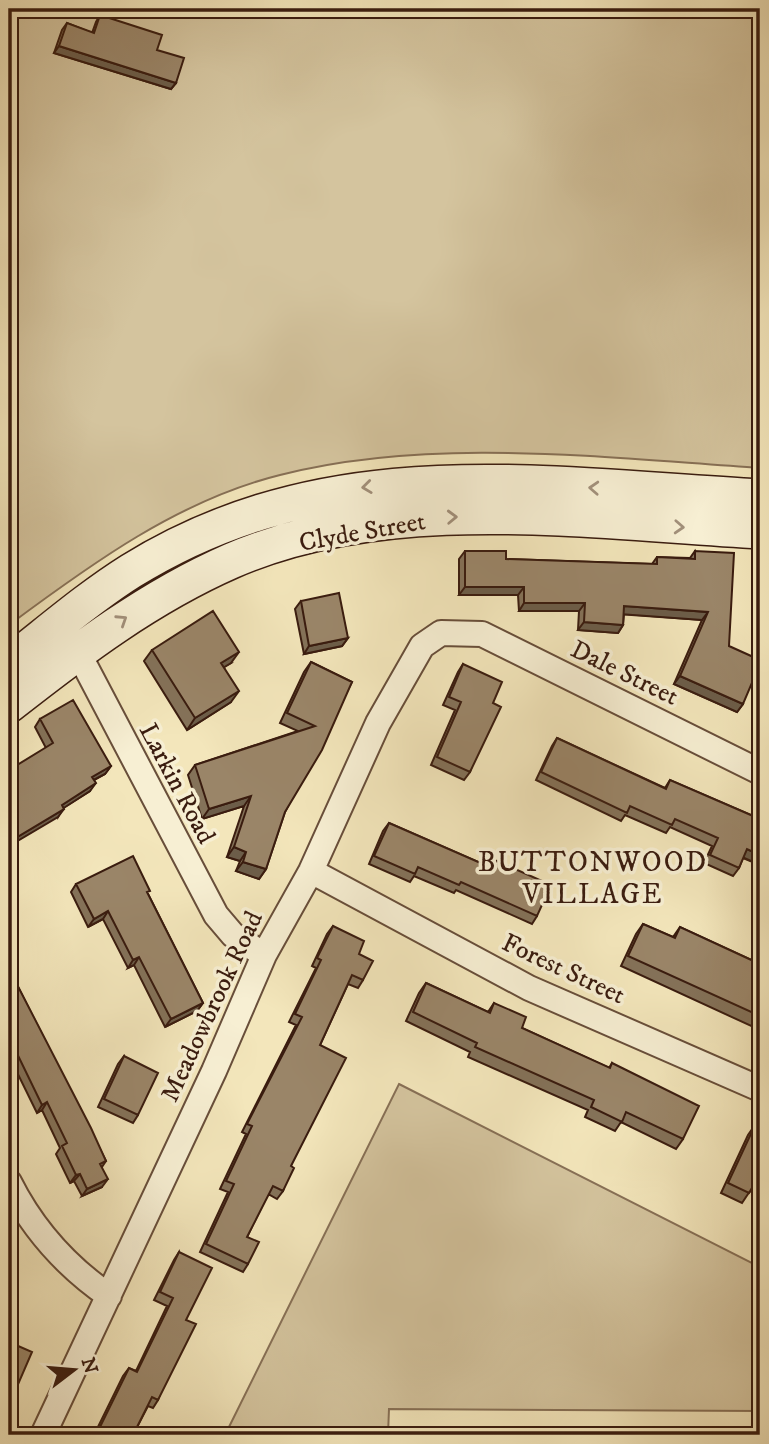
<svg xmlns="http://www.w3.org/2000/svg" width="769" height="1444" viewBox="0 0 769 1444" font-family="'IM FELL DW Pica',serif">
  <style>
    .green { fill: #d4c49e; stroke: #877056; stroke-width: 2 }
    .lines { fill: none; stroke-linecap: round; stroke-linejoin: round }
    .minor-casing { stroke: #684e3a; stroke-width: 28 }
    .secondary-casing { stroke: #3a1c0f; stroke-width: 38 }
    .minor { stroke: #f7efd3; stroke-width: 24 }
    .secondary { stroke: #f7efd3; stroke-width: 35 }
    .wall { fill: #847259; stroke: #3a1c0f; stroke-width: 2 }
    .shaded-wall { fill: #6c5d49; stroke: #3a1c0f; stroke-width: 2 }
    .building { fill: #9a8568; stroke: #3a1c0f; stroke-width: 2 }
    .oneway { stroke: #a2907b }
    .labels { text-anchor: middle; stroke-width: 7; stroke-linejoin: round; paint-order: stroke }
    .street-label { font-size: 26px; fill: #3a1c0f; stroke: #f7efd3 }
    .neighbourhood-label { font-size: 28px; letter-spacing: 2px; fill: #3a1c0f; stroke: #f7efd3 }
  </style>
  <rect width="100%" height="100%" fill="#f3e6bb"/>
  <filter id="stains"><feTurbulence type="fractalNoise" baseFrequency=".00286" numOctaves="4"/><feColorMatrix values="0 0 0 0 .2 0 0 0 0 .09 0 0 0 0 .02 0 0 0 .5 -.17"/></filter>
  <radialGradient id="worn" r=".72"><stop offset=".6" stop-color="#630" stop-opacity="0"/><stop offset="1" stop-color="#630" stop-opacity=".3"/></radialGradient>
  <path class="green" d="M 9,9 L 760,9 L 760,468 C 605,458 432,436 280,475 C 179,500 91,564 9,625 Z
    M 399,1084 L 760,1267 L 760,1411 L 389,1409 L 388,1435 L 225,1435 Z"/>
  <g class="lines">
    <g class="minor-casing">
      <path id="minor" d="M 72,641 L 216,915 L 233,935 L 264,955
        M 311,871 L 529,988 L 760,1089
        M 9,1182 C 32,1228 67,1267 109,1296
        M 43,1435 L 214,1071 L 264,955 L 311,871 L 378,723 L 422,646 L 441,633 L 482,634 L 760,772"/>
    </g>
    <g class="secondary-casing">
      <path id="secondary" d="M 9,663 C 49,632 88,598 131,571 C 330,448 540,485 760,497
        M 9,705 C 79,650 149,597 231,561 C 391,491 590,522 760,531"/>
    </g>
    <use href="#minor" class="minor"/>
    <use href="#secondary" class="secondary"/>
  </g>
  <path class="wall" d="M 100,15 L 157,50 L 176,83 L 171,89 L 54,53 L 62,30 L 67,23 L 92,33 L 96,22 Z
    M 465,551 L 506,559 L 652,564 L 657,557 L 690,558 L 695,551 L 729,646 L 743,704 L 737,712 L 674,684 L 702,620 L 624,614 L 623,625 L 618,633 L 578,630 L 579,611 L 519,611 L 518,595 L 459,595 L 459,559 Z
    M 301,601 L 348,638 L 342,646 L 304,654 L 295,609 Z
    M 152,650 L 231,663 L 224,667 L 231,702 L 187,730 L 144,661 Z
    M 311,662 L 352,682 L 285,812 L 266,869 L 259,879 L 236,871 L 240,861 L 227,857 L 244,806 L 202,819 L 188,775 L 195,765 L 298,731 L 280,723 L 304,672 Z
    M 463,664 L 493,703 L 470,772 L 464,780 L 431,765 L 455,710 L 443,705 L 458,672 Z
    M 40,719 L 111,766 L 105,774 L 94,780 L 90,791 L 63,808 L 58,817 L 46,748 L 35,727 Z
    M 557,738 L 665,788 L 670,780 L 760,819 L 760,865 L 743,858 L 739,868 L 733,876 L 704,863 L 712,846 L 670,827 L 666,833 L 625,815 L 621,821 L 536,780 L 552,746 Z
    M 389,823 L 492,868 L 497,861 L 537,916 L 532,924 L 456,890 L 454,893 L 414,876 L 410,882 L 369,864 L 383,831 Z
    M 76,884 L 148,894 L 203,1003 L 197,1011 L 165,1027 L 134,965 L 128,968 L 103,919 L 88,927 L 71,892 Z
    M 643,924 L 673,937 L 680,927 L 760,964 L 760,1030 L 621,966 L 636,934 Z
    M 333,926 L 359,954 L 363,980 L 358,988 L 348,984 L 320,1045 L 291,1166 L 283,1191 L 277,1199 L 268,1194 L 247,1237 L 248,1264 L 243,1272 L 200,1252 L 228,1192 L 220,1189 L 246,1134 L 242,1132 L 296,1025 L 289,1022 L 316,968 L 312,966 L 327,934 Z
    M 9,969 L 106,1161 L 102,1167 L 102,1187 L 82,1196 L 74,1181 L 70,1183 L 56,1154 L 60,1148 L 42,1110 L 37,1113 L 9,1056 Z
    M 426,983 L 488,1012 L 494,1003 L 522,1028 L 609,1068 L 612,1063 L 683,1139 L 676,1149 L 621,1122 L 615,1131 L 585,1117 L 588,1110 L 468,1057 L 470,1052 L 406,1021 L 419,993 Z
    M 124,1056 L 138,1115 L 133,1123 L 98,1107 L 118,1064 Z
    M 755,1125 L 760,1127 L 760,1196 L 750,1191 L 742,1203 L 721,1193 L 748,1135 Z
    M 179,1252 L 186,1320 L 158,1400 L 153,1408 L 148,1406 L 133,1435 L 94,1435 L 123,1376 L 129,1368 L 136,1371 L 167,1306 L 154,1300 L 174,1260 Z"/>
  <path class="shaded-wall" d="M 59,46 L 176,83 L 171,89 L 54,53 Z
    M 465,587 L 524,587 L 518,595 L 459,595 Z
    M 524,603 L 585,603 L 579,611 L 519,611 Z
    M 624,606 L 708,612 L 702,620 L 619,614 Z
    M 584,622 L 623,625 L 618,633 L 578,630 Z
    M 348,638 L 342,646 L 304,654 L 309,646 Z
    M 239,652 L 231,663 L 213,674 L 221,663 Z
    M 680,676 L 743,704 L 737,712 L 674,684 Z
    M 239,691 L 231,702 L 187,730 L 195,718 Z
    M 111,766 L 105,774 L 86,784 L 92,777 Z
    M 96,783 L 90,791 L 56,813 L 62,805 Z
    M 251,796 L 244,806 L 202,819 L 209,809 Z
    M 64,809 L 58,817 L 9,846 L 9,842 Z
    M 234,847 L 246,852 L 240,861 L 227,857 Z
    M 747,849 L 760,855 L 760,865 L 742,857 Z
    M 243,862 L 266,869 L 259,879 L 236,871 Z
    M 108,911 L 103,919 L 88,927 L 94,919 Z
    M 139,957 L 134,965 L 128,968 L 133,960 Z
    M 203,1003 L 197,1011 L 165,1027 L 171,1019 Z
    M 47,1102 L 42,1110 L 37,1113 L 42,1105 Z
    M 80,1174 L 74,1181 L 70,1183 L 76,1175 Z
    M 108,1179 L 102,1187 L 82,1196 L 87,1189 Z"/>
  <path class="building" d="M 100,15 L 162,35 L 157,50 L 184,58 L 176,83 L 59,46 L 67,23 L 94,33 Z
    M 465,551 L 506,551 L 506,559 L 657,564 L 657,557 L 695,559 L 695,551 L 734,553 L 729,646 L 760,660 L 760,664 L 743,704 L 680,676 L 708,612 L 624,606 L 623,625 L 584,622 L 585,603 L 524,603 L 524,587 L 465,587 Z
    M 339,593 L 348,638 L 309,646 L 301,601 Z
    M 213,611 L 239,652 L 221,663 L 239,691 L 195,718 L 152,650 Z
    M 311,662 L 352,682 L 322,750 L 285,812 L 266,869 L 243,862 L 246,852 L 234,847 L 251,796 L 209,809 L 195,765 L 315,726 L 287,713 Z
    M 463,664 L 502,682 L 493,703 L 501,707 L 470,772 L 437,757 L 461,702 L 449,697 Z
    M 73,700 L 111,766 L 92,777 L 96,783 L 62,805 L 64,809 L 9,842 L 9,770 L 53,743 L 40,719 Z
    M 557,738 L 666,789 L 670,780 L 760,819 L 760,855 L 747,849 L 739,868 L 710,855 L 718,838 L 675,819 L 672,825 L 630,806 L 627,813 L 541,772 Z
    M 389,823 L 494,869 L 497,861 L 551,885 L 537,916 L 461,882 L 459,885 L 418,867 L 415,874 L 374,856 Z
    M 133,856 L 150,891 L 147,892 L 203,1003 L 171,1019 L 139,957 L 133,960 L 108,911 L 94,919 L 76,884 Z
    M 643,924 L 675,938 L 680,927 L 760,964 L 760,1016 L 628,956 Z
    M 333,926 L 364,941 L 359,954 L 373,961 L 363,980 L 352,975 L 320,1045 L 346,1058 L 291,1166 L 294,1168 L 283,1191 L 273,1186 L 247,1237 L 259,1242 L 248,1264 L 206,1244 L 234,1184 L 226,1181 L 252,1126 L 247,1124 L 302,1017 L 295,1014 L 321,960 L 317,958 Z
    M 9,969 L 91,1128 L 106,1161 L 100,1164 L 108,1179 L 87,1189 L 80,1174 L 76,1175 L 62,1146 L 67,1143 L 47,1102 L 42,1105 L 9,1037 Z
    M 426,983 L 490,1013 L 494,1003 L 526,1017 L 522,1028 L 610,1068 L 612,1063 L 699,1106 L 683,1139 L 626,1112 L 622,1122 L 591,1107 L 594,1100 L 475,1047 L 477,1043 L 413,1012 Z
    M 124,1056 L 158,1073 L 138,1115 L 104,1099 Z
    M 755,1125 L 760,1127 L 760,1183 L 756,1181 L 749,1193 L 728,1183 Z
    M 179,1252 L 212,1268 L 186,1320 L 196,1324 L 158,1400 L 152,1397 L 133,1435 L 96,1435 L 129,1368 L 137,1372 L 173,1298 L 160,1292 Z
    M 9,1342 L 32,1352 L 13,1396 L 9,1394 Z"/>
  <defs><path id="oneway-chevron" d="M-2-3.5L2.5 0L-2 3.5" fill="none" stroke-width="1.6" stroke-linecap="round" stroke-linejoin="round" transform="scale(1.75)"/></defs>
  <g class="oneway">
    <use href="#oneway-chevron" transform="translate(367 487) rotate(173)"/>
    <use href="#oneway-chevron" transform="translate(594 488) rotate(-177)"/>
    <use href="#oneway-chevron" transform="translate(452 517) rotate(-2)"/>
    <use href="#oneway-chevron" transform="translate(679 527) rotate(3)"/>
    <use href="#oneway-chevron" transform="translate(122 620) rotate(-33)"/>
  </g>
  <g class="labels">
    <g class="street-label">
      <text transform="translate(362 531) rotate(-10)" y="9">Clyde Street</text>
      <text transform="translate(625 672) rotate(26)" y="9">Dale Street</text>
      <text transform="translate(178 783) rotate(62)" y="9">Larkin Road</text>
      <text transform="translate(564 968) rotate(25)" y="9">Forest Street</text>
      <text transform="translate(211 1006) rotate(-65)" y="9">Meadowbrook Road</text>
    </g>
    <g class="neighbourhood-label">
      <text x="593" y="871">BUTTONWOOD<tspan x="593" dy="32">VILLAGE</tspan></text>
    </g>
  </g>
  <rect width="769" height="1444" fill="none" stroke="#f3e6bb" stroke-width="35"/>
  <rect x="10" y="10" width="748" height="1423" fill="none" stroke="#3a1c0f" stroke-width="3.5"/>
  <rect x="18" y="18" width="734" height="1409" fill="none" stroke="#3a1c0f" stroke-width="2"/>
  <g transform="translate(74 1370) rotate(74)" stroke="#f7efd3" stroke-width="5" paint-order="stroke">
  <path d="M0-5L12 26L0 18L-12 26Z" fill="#3a1c0f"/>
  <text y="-10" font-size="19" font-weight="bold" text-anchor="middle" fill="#3a1c0f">N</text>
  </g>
  <rect width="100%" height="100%" filter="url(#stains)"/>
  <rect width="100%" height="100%" fill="url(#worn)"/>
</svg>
